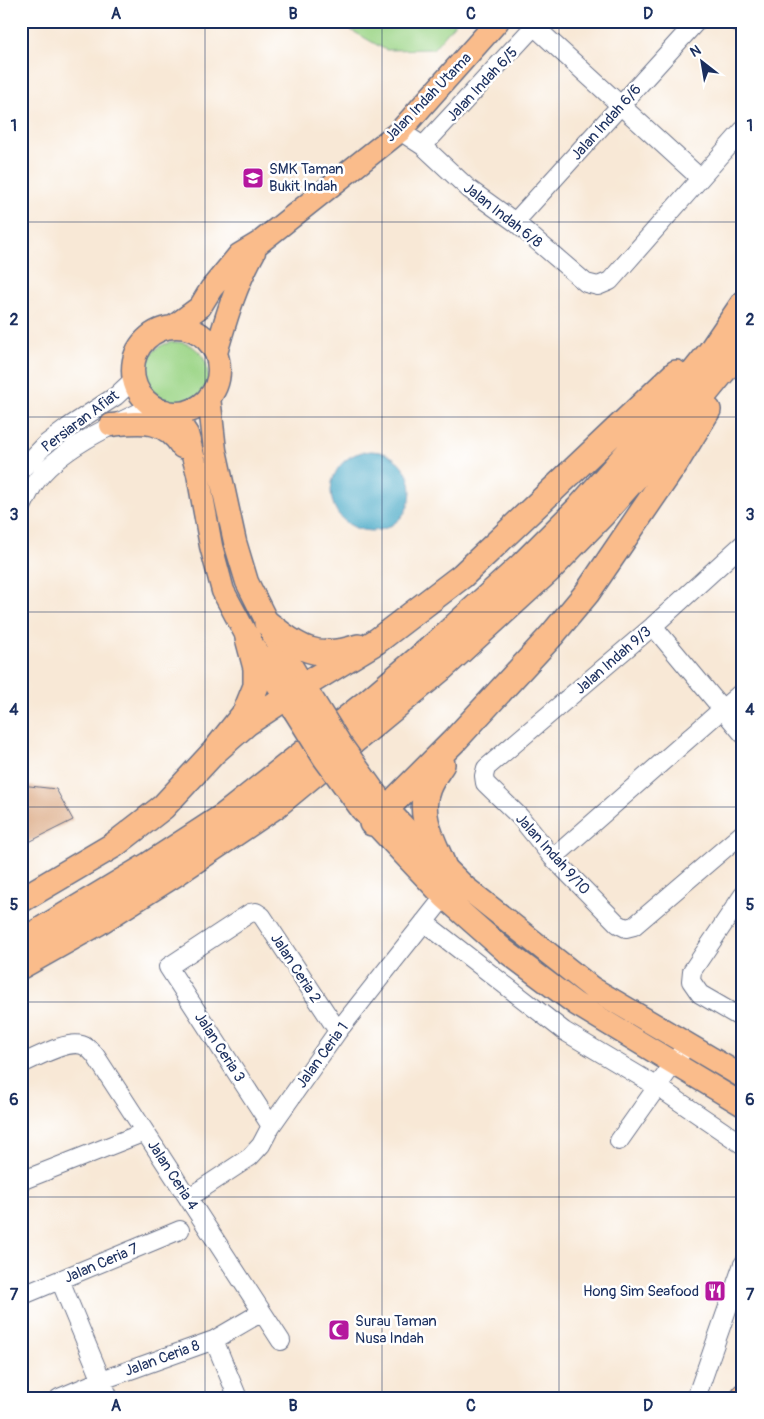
<svg xmlns="http://www.w3.org/2000/svg" width="764" height="1419" viewBox="0 0 764 1419" font-family="Pangolin,sans-serif">
  <style>
    .green { fill: #9cd587; stroke: #5c8272 }
    .water { fill: #45a7c5; stroke: #306b92 }
    .building { fill: #ddac87 }
    .lines { fill: none; stroke-linecap: round; stroke-linejoin: round }
    .minor-casing { stroke: #687088; stroke-width: 20 }
    .major-casing { stroke: #687088; stroke-width: 25 }
    .highway-casing { stroke: #687088; stroke-width: 28 }
    .minor { stroke: #fff; stroke-width: 18 }
    .major { stroke: #fabc8b; stroke-width: 22 }
    .highway { stroke: #fabc8b; stroke-width: 25 }
    .major-bridge-casing { stroke: #687088; stroke-width: 25; stroke-linecap: butt }
    .major-bridge { stroke: #fabc8b; stroke-width: 22 }
    .grid { fill: none; stroke: #1b2f5e; stroke-width: 1; stroke-opacity: 0.55 }
    .labels { text-anchor: middle; stroke-width: 5; stroke-linejoin: round; paint-order: stroke }
    .street-label { font-size: 15px; fill: #1b2f5e; stroke: #fff }
    .poi-label { font-size: 15px; fill: #1b2f5e; stroke: #fff; text-anchor: start }
    .neatline { fill: none; stroke: #1b2f5e; stroke-width: 2 }
    .grid-label { font-size: 16px; text-anchor: middle; font-weight: bold; fill: #1b2f5e }
  </style>
  <rect width="100%" height="100%" fill="#fff"/>
  <filter id="ink" filterUnits="userSpaceOnUse"><feTurbulence type="fractalNoise" baseFrequency=".02" numOctaves="2"/><feDisplacementMap in="SourceGraphic" scale="10" xChannelSelector="R" yChannelSelector="G"/><feConvolveMatrix kernelMatrix="1 2 1 2 8 2 1 2 1" color-interpolation-filters="sRGB"/></filter>
  <filter id="wash" filterUnits="userSpaceOnUse"><feTurbulence type="fractalNoise" baseFrequency=".0096" numOctaves="4" result="noise"/><feDisplacementMap in="SourceGraphic" scale="20" xChannelSelector="R" yChannelSelector="G"/><feGaussianBlur stdDeviation="1.12" result="paint"/><feColorMatrix in="noise" values="0 0 0 0 0 0 0 0 0 0 0 0 0 0 0 0 0 1.4 0 .05"/><feComposite in="paint" operator="in"/></filter>
  <g filter="url(#wash)">
    <rect width="100%" height="100%" fill="#f8e8d6"/>
    <path class="green" d="M 335,21 L 457,21 L 433,49 L 386,50 Z
      M144 374a32 32 0 1 1 64 0a32 32 0 1 1-64 0Z"/>
    <path class="water" d="M331 491a40 40 0 1 1 80 0a40 40 0 1 1-80 0Z"/>
    <g id="blocks">
      <path class="building" d="M 21,785 L 56,789 L 73,820 L 21,846 Z"/>
    </g>
  </g>
  <g filter="url(#ink)">
    <use href="#blocks" fill-opacity="0" stroke="#687088" stroke-width="1"/>
    <g class="lines">
      <g class="minor-casing">
        <path id="minor" d="M 737,21 L 743,26
          M 535,27 L 700,178
          M 400,131 L 423,146 L 469,189 L 515,222 L 586,283 L 598,286 L 610,281 L 743,130
          M 423,146 L 539,21
          M 515,222 L 697,21
          M 21,470 L 46,444 L 70,426 L 116,396 L 132,381 L 133,369
          M 21,509 C 25,501 29,492 34,484 C 59,448 114,424 153,406
          M 743,544 L 653,626 L 486,768 L 484,776 L 485,783 L 520,817 L 553,858 L 618,924 L 626,928 L 634,926 L 743,833
          M 653,626 L 743,734
          M 553,858 L 743,691
          M 743,895 L 692,971 L 691,981 L 700,994 L 743,1019
          M 424,922 L 564,1031 L 658,1087 L 743,1145
          M 21,1064 C 36,1058 66,1040 82,1045 C 88,1047 91,1051 95,1055 L 281,1341
          M 271,1126 L 168,967 L 250,913 L 256,912 L 262,916 L 338,1031
          M 619,1141 L 681,1053
          M 21,1181 L 145,1132
          M 188,1198 L 250,1157 L 261,1145 L 271,1126 L 338,1031 L 444,897
          M 60,1280 L 109,1398
          M 21,1296 L 180,1230
          M 214,1340 L 238,1398
          M 59,1398 L 102,1380 L 214,1340 L 262,1312
          M 696,1398 L 743,1264"/>
      </g>
      <g class="major-casing">
        <path id="major" d="M 173,327 L 200,307 L 211,289 L 239,255 L 259,243 L 400,131 L 498,21
          M133 370a43 43 0 1 1 86 0a43 43 0 1 1-86 0Z
          M 216,353 C 226,318 236,284 254,252
          M 209,397 L 215,450 L 235,542 L 247,582 L 278,644 L 312,700
          M 165,411 L 179,422 L 187,434 L 198,474 L 211,546 L 223,591 L 248,638 L 294,710
          M 111,425 C 140,422 164,418 182,447
          M 378,797 L 387,809 L 408,831 L 465,887 L 592,988 L 743,1077
          M 362,810 L 444,897 L 504,950 L 576,1004 L 743,1105
          M 742,1398 L 743,1395"/>
      </g>
      <g class="highway-casing">
        <path id="highway" d="M 267,623 C 299,648 316,661 358,647
          M 214,752 L 247,723 L 303,686 L 377,641 L 462,576 L 676,373
          M 442,764 C 437,772 431,780 428,788 C 417,814 433,841 443,865
          M 372,823 L 455,740 L 552,635 L 587,593 L 675,464 L 708,410
          M 21,900 L 114,845 L 163,807 L 214,752 L 245,713 L 256,686 L 256,668 L 248,638
          M 21,942 L 149,865 L 224,816 L 370,700 L 430,649 L 522,565 L 578,509 L 643,436 L 711,351 L 743,304
          M 21,966 L 99,922 L 175,874 L 274,807 L 442,668 L 548,571 L 603,514 L 650,461 L 743,347"/>
      </g>
      <use href="#minor" class="minor"/>
      <use href="#major" class="major"/>
      <use href="#highway" class="highway"/>
      <g class="major-bridge-casing">
        <path id="major-bridge" d="M 313,700 L 341,745 L 378,797
          M 294,710 L 324,758 L 362,810"/>
      </g>
      <use href="#major-bridge" class="major-bridge"/>
    </g>
  </g>
  <path class="grid" d="M 205,21 L 205,1398M 382,21 L 382,1398M 559,21 L 559,1398M 21,222 L 743,222M 21,417 L 743,417M 21,612 L 743,612M 21,807 L 743,807M 21,1002 L 743,1002M 21,1197 L 743,1197"/>
  <defs>
    <g id="school-square" transform="scale(1.125)"><rect x="-9" y="-9" width="18" height="18" rx="4" fill="#b5179e" stroke="#fff"/><path d="M0-5L7-2L0 1L-7-2ZM-4 1L0 2.5L4 1V4Q0 6-4 4Z" fill="#fff"/></g>
    <g id="restaurant-square" transform="scale(1.125)"><rect x="-9" y="-9" width="18" height="18" rx="4" fill="#b5179e" stroke="#fff"/><path d="M-5-6h1v4h1v-4h1v4h1v-4h1v5L-1.5 .5V6h-2V.5L-5-1ZM5-6V6H3V1.5H1.5Q1.5-4 5-6Z" fill="#fff"/></g>
    <g id="mosque-square" transform="scale(1.125)"><rect x="-9" y="-9" width="18" height="18" rx="4" fill="#b5179e" stroke="#fff"/><path d="M3.5-4.9A6 6 0 1 0 3.5 4.9A5 5 0 1 1 3.5-4.9Z" fill="#fff"/></g>
  </defs>
  <g fill-rule="evenodd">
    <use href="#school-square" x="253" y="178"/>
    <use href="#restaurant-square" x="715" y="1291"/>
    <use href="#mosque-square" x="339" y="1330"/>
  </g>
  <g class="labels">
    <g class="street-label">
      <text transform="translate(482 84) rotate(-47)" y="5">Jalan Indah 6/5</text>
      <text transform="translate(428 97) rotate(-46)" y="5">Jalan Indah Utama</text>
      <text transform="translate(606 122) rotate(-48)" y="5">Jalan Indah 6/6</text>
      <text transform="translate(503 215) rotate(38)" y="5">Jalan Indah 6/8</text>
      <text transform="translate(80 421) rotate(-37)" y="5">Persiaran Afiat</text>
      <text transform="translate(613 660) rotate(-41)" y="5">Jalan Indah 9/3</text>
      <text transform="translate(553 854) rotate(48)" y="5">Jalan Indah 9/10</text>
      <text transform="translate(296 968) rotate(57)" y="5">Jalan Ceria 2</text>
      <text transform="translate(220 1047) rotate(57)" y="5">Jalan Ceria 3</text>
      <text transform="translate(322 1055) rotate(-54)" y="5">Jalan Ceria 1</text>
      <text transform="translate(173 1175) rotate(57)" y="5">Jalan Ceria 4</text>
      <text transform="translate(101 1263) rotate(-23)" y="5">Jalan Ceria 7</text>
      <text transform="translate(162 1358) rotate(-20)" y="5">Jalan Ceria 8</text>
    </g>
    <g class="poi-label">
      <text x="269" y="174">SMK Taman<tspan x="269" dy="17">Bukit Indah</tspan></text>
      <text x="699" y="1296" text-anchor="end">Hong Sim Seafood</text>
      <text x="355" y="1326">Surau Taman<tspan x="355" dy="17">Nusa Indah</tspan></text>
    </g>
  </g>
  <rect width="764" height="1419" fill="none" stroke="#fff" stroke-width="55"/>
  <g transform="translate(702 62) rotate(329)" stroke="#ffffff" stroke-width="4" paint-order="stroke">
  <path d="M0-4L9 19L0 12L-9 19Z" fill="#1b2f5e"/>
  <text y="-8" font-size="14" font-weight="bold" text-anchor="middle" fill="#1b2f5e">N</text>
  </g>
  <rect x="28" y="28" width="708" height="1364" class="neatline"/>
  <g class="grid-label">
    <text x="116" y="19">A</text>
    <text x="293" y="19">B</text>
    <text x="471" y="19">C</text>
    <text x="648" y="19">D</text>
    <text x="14" y="131">1</text>
    <text x="750" y="131">1</text>
    <text x="14" y="325">2</text>
    <text x="750" y="325">2</text>
    <text x="14" y="520">3</text>
    <text x="750" y="520">3</text>
    <text x="14" y="715">4</text>
    <text x="750" y="715">4</text>
    <text x="14" y="910">5</text>
    <text x="750" y="910">5</text>
    <text x="14" y="1105">6</text>
    <text x="750" y="1105">6</text>
    <text x="14" y="1300">7</text>
    <text x="750" y="1300">7</text>
    <text x="116" y="1411">A</text>
    <text x="293" y="1411">B</text>
    <text x="471" y="1411">C</text>
    <text x="648" y="1411">D</text>
  </g>
</svg>
